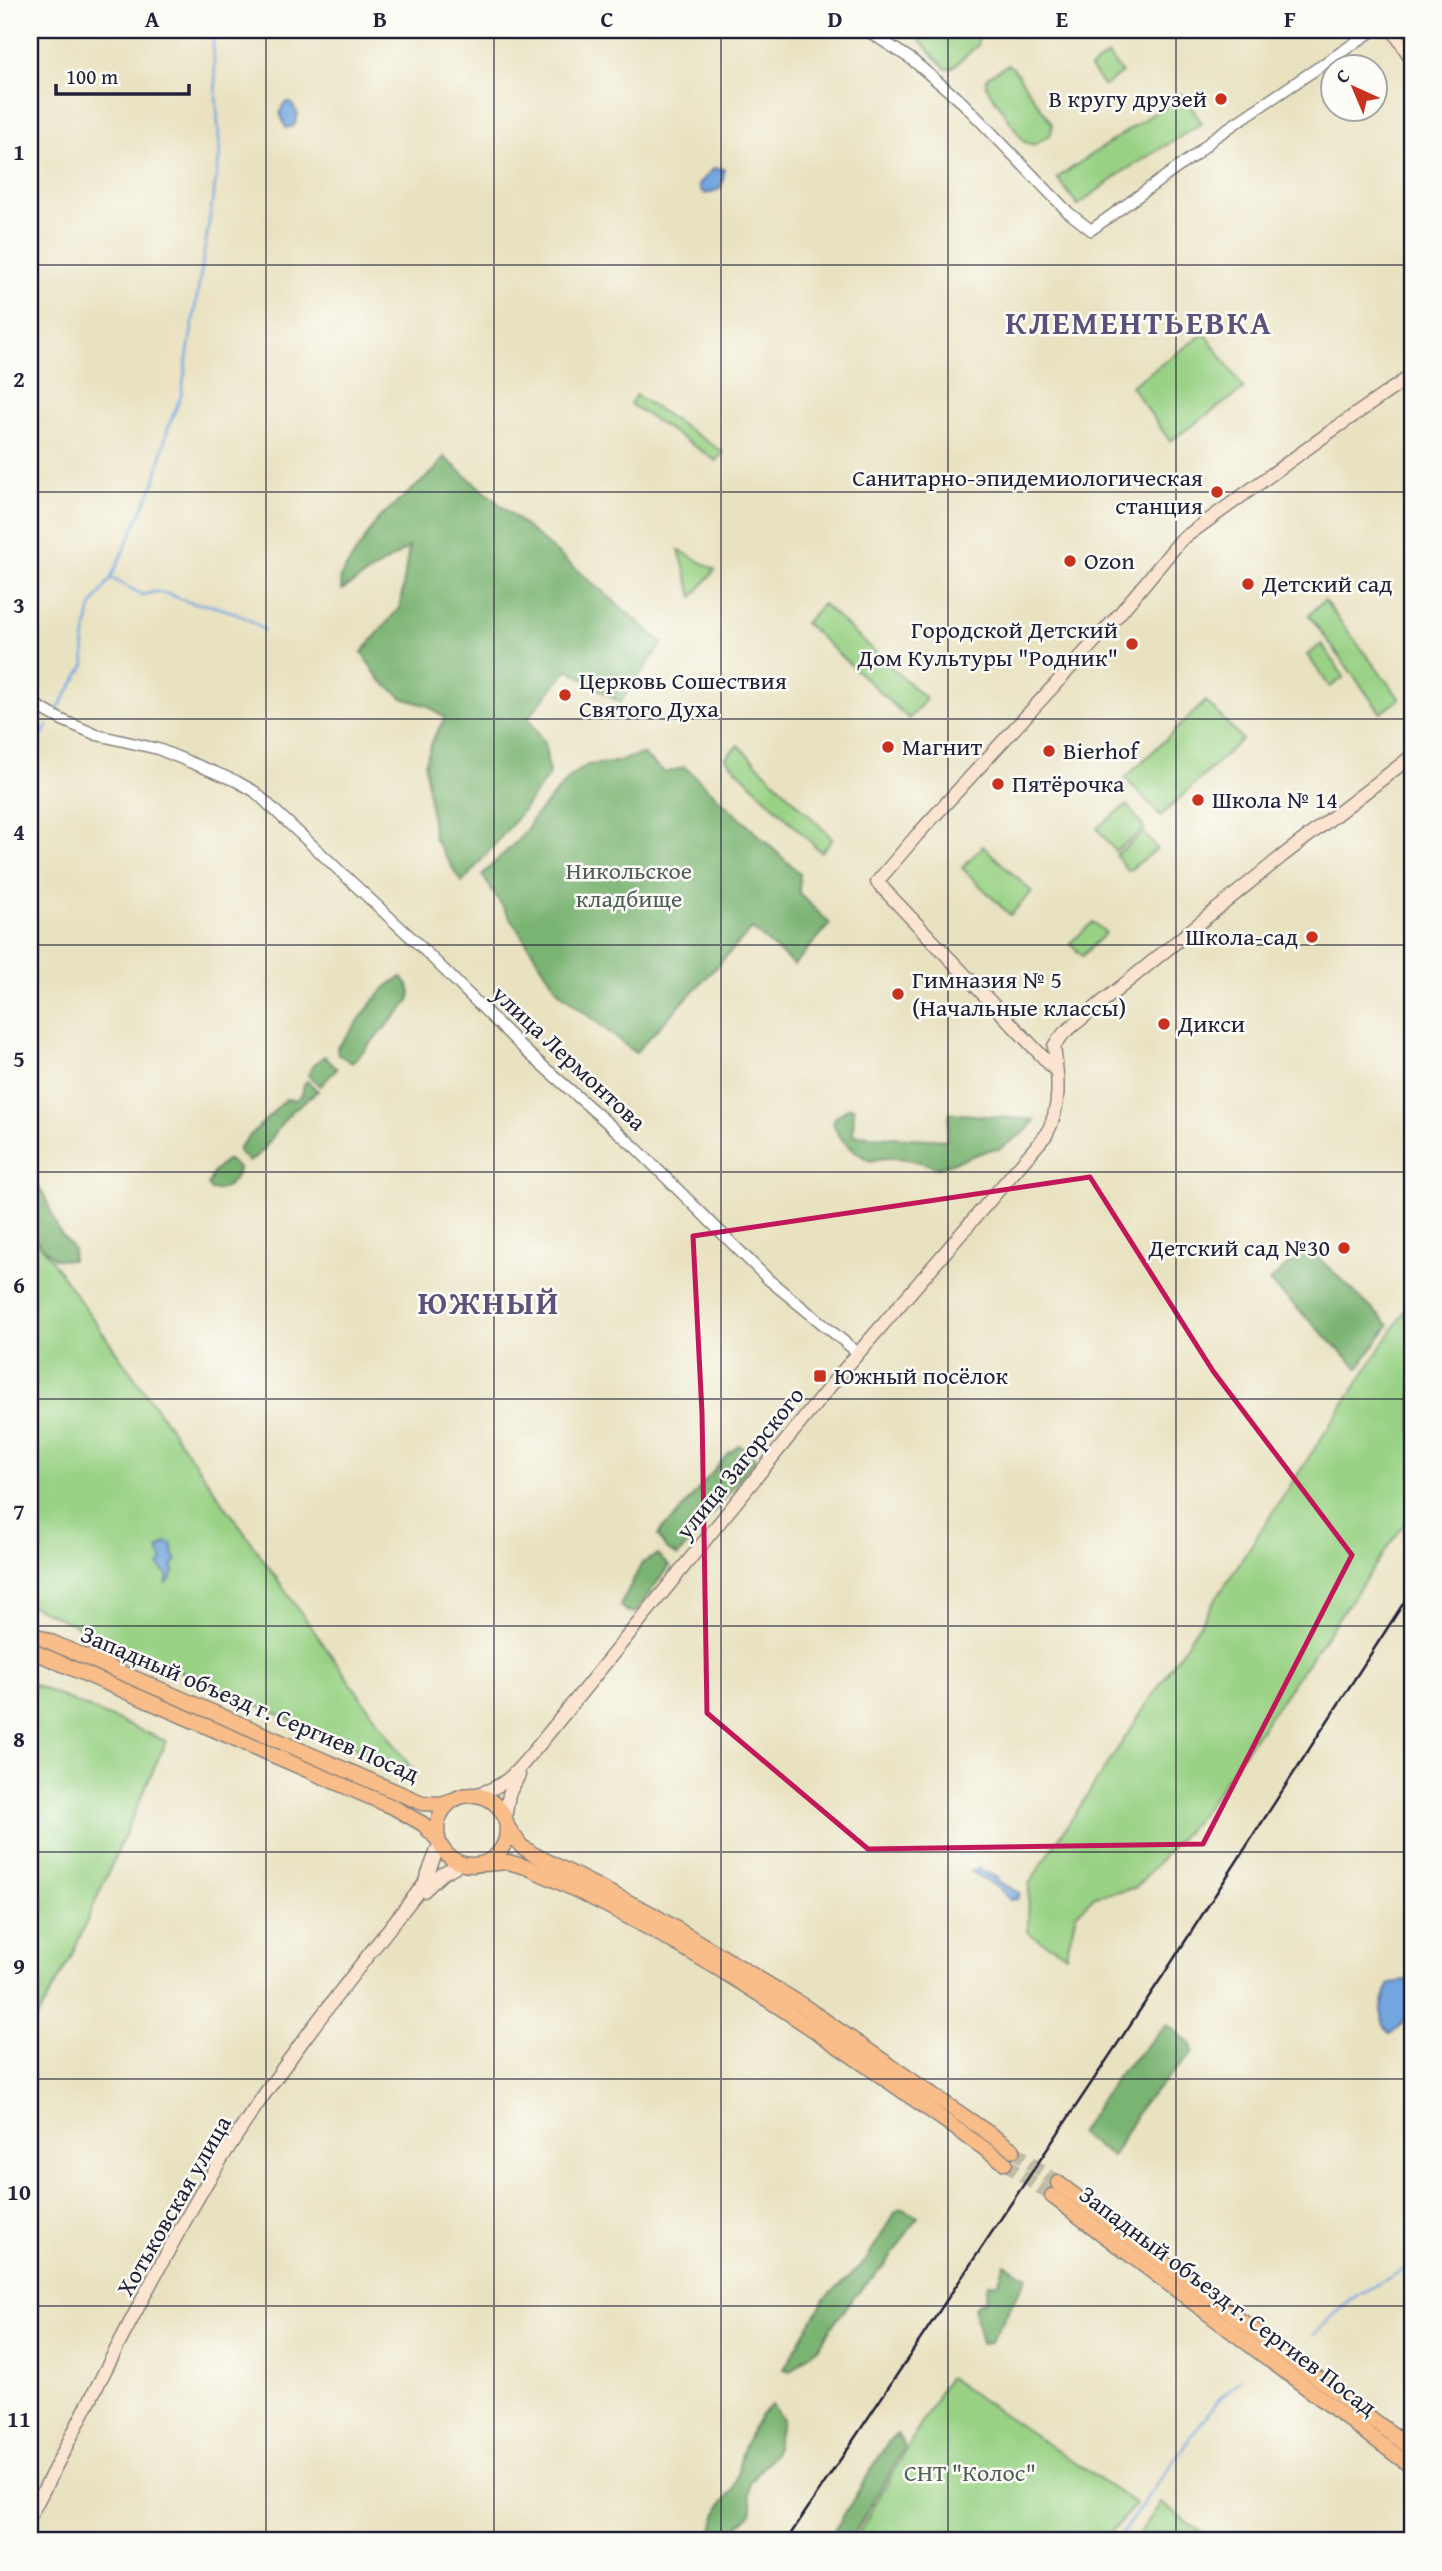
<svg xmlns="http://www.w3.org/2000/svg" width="1442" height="2571" viewBox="0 0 1442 2571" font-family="'Gentium Book Plus',serif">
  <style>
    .green { fill: #99d285; stroke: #5e7a60; stroke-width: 2 }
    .forest { fill: #7ab472; stroke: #4e6b56; stroke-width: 2 }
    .water { fill: #73a6df; stroke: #4a648d; stroke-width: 2 }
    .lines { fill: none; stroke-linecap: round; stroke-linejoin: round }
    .stream { stroke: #73a6df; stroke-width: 2.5 }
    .primary-tunnel { stroke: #c1bca6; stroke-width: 14; stroke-dasharray: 14 7; stroke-linecap: butt }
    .tertiary-casing { stroke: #86827e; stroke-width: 13 }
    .secondary-casing { stroke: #86827e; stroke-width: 15 }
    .primary-casing { stroke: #86827e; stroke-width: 17 }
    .tertiary { stroke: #fff; stroke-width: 10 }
    .secondary { stroke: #fce5d0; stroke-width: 12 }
    .primary { stroke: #f8bd89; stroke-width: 14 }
    .rail { stroke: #22223b; stroke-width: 2.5 }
    .marked { fill: none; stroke: #c2185b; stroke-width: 5; stroke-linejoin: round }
    .grid { fill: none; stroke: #22223b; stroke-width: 2; stroke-opacity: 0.55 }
    .poi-dot { fill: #c8321e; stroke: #fdfcf7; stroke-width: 2.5 }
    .labels { text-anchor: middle; stroke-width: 5; stroke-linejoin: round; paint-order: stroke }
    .poi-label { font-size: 24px; fill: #22223b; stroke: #fdfcf7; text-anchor: start }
    .park-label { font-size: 24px; fill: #4c6055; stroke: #fdfcf7 }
    .street-label { font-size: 24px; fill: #22223b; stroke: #fdfcf7 }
    .district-label { font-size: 32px; font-weight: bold; letter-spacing: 2px; fill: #5b527c; stroke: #fdfcf7 }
    .neatline { fill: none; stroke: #22223b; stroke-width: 2.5 }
    .grid-label { font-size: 23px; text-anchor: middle; font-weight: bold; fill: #22223b }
  </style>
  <rect width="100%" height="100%" fill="#fdfcf7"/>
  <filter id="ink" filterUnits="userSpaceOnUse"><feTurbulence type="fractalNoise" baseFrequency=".0143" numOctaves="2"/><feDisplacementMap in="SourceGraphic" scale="14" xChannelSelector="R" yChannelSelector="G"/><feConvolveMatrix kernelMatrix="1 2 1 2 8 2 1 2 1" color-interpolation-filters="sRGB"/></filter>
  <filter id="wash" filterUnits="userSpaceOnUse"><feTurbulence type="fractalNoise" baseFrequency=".00686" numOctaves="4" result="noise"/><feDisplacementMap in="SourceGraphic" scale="28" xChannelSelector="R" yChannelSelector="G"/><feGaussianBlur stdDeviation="1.57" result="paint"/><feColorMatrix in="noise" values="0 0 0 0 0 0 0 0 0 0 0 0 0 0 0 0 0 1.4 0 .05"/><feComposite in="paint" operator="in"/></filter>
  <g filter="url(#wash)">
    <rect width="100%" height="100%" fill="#e9e2c1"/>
    <path class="green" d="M 910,30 L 975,30 L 978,34 L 978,45 L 952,68 L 946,69 Z
      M 1108,55 L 1122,73 L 1104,86 L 1090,68 Z
      M 1008,65 L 1013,68 L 1052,124 L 1051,134 L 1034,145 L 1024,142 L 986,86 L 987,77 Z
      M 1182,94 L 1202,123 L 1121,173 L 1078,205 L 1057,178 Z
      M 1205,333 L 1244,389 L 1170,441 L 1131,386 Z
      M 636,395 L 723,452 L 717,461 L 630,404 Z
      M 679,550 L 715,570 L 693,597 Z
      M 1324,600 L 1400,699 L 1381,713 L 1309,615 Z
      M 823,604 L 926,699 L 909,719 L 805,623 Z
      M 1322,644 L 1344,677 L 1330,687 L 1307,655 Z
      M 1206,701 L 1242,739 L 1161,816 L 1125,778 Z
      M 738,745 L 833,839 L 821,852 L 725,758 Z
      M 1127,805 L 1145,829 L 1115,851 L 1097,828 Z
      M 1144,833 L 1157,849 L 1128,871 L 1116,855 Z
      M 983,846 L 1032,892 L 1010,915 L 962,868 Z
      M 1093,922 L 1106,933 L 1082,956 L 1070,943 Z
      M 30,1230 L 416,1775 L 30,1605 Z
      M 1412,1300 L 1412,1513 L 1200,1816 L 1135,1888 L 1095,1896 L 1076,1914 L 1066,1955 L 1028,1933 L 1029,1884 Z
      M 30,1683 L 166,1741 L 71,1957 L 30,2030 Z
      M 948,2377 L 1136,2504 L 1103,2541 L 854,2541 Z
      M 1161,2503 L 1214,2541 L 1134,2541 Z"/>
    <path class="forest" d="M 444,457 L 663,643 L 620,703 L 568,669 L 528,718 L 545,744 L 549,775 L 513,823 L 462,883 L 434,838 L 425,764 L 433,739 L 445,718 L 428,706 L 403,698 L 379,679 L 362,652 L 400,607 L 409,547 L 342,590 L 340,577 L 378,519 L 434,471 Z
      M 642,754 L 665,773 L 685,767 L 800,874 L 799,893 L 830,924 L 794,965 L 752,929 L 635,1053 L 559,992 L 482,875 L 523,835 L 534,817 L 573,774 L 588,765 L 611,763 Z
      M 402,977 C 409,985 414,992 408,1003 L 352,1063 L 338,1054 L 337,1047 C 358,1027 375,989 402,977 Z
      M 324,1056 L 337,1069 L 320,1086 L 308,1075 L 313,1065 Z
      M 307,1081 L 318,1091 C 306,1100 293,1108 284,1120 C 273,1135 266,1151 249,1162 L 239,1152 L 239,1147 L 286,1099 L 295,1100 L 302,1095 L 304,1084 Z
      M 850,1107 L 854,1109 L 853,1135 L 946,1140 L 950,1113 L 1035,1120 L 1025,1132 L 999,1149 L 989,1150 L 938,1168 C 918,1160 890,1154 870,1161 C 856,1153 833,1137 833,1119 Z
      M 227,1159 L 238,1168 C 237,1181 224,1192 211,1190 L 208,1185 L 213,1173 Z
      M 30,1172 L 45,1197 L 58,1230 L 73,1249 L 72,1260 L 55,1259 L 30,1235 Z
      M 1308,1248 L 1389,1325 L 1358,1368 L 1269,1281 Z
      M 739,1445 L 753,1455 L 755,1460 L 678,1556 L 666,1549 L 658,1536 L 662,1528 L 673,1520 L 726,1456 Z
      M 657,1555 L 669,1566 L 635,1613 L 626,1611 L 620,1606 L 642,1563 Z
      M 1167,2024 L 1191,2044 L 1193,2053 L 1143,2103 L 1112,2157 L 1079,2134 L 1117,2076 Z
      M 901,2208 L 918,2217 L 887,2262 L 854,2297 L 830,2329 L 820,2346 L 790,2371 L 784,2369 L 824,2300 L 865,2262 L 894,2214 Z
      M 1005,2264 L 1027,2277 L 990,2343 L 982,2344 L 974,2308 L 978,2303 L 985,2302 L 988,2283 L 998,2283 Z
      M 772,2405 L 782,2419 L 774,2454 L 750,2483 L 749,2495 L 752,2505 L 751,2515 L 740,2524 L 730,2541 L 708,2541 L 721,2505 L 734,2489 L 742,2453 L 750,2434 L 761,2414 Z
      M 897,2434 L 905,2447 L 850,2541 L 828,2541 L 888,2442 Z"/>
    <path class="water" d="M 288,102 L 292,104 L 298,114 L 294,126 L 286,128 L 280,113 L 283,105 Z
      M 714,168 L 724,169 L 723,181 L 720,189 L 706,194 L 700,190 L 699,184 Z
      M 167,1542 L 172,1544 L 174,1556 L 177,1560 L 172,1566 L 174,1571 L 171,1579 L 166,1583 L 168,1575 L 159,1566 L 163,1561 L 158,1550 Z
      M 978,1869 L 998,1878 L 999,1882 L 1020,1893 L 1017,1899 L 1010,1900 L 998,1887 L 980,1878 L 971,1871 Z
      M 1407,1981 L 1412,1983 C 1412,2008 1412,2019 1390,2034 C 1376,2020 1383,1999 1390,1983 Z"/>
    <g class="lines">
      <path class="stream" d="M 111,578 L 143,595 C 161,588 170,595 186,601 C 192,604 201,604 208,605 C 230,610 246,616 264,630
        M 55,713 L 85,665 L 84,640 L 91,607 L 111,578 L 155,481 L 168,428 L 181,396 L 220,154 L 212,30
        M 30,755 L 48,725
        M 1313,2335 L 1349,2300 L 1412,2265
        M 1116,2541 L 1216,2402 L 1241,2379"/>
    </g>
  </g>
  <g filter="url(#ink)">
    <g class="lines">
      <path class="primary-tunnel" d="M 1013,2150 L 1058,2183
        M 1005,2163 L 1052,2196"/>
      <g class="tertiary-casing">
        <path id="tertiary" d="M 866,30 L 911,59 L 963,103 L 1068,212 L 1091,230 L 1195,155 L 1215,137 L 1374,30
          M 30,702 L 62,720 L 97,735 L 158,749 L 236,781 L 254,791 L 416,942 L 527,1052 L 636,1148 L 769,1280 L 858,1353"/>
      </g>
      <g class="secondary-casing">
        <path id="secondary" d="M 1393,30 L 1412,60
          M 1057,1072 L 877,882 L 917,835 L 1116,618 L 1181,540 L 1330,432 L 1412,375
          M 474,1795 C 509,1786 517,1770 539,1745 L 836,1379 L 1046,1135 C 1062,1107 1058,1077 1054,1046 L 1064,1033 L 1281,857 L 1412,756
          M 505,1819 L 509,1794 L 519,1775
          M 424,1891 L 442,1874 L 460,1864
          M 30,2516 C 88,2406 143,2292 206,2184 C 269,2079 348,1981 424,1884 L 439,1845"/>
      </g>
      <g class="primary-casing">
        <path id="primary" d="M 30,1633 L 422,1803 L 441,1804 L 453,1800
          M 30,1650 L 393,1807 L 423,1824 L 437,1839
          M437 1830a35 35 0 1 1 70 0a35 35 0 1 1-70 0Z
          M 507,1826 L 521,1846 L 533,1854 L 650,1913 L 799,2003 L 1013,2150
          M 484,1864 L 508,1862 L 526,1867 C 699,1942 852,2056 1005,2163
          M 1058,2183 L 1412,2449
          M 1052,2196 L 1412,2467"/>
      </g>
      <use href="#tertiary" class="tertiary"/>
      <use href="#secondary" class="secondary"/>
      <use href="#primary" class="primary"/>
      <path class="rail" d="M 786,2541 L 1164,1974 L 1412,1590"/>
    </g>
  </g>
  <path class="marked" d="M 1090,1177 L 1213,1371 L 1352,1555 L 1203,1844 L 868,1849 L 707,1713 L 702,1413 L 693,1236 Z"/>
  <path class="grid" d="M 266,30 L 266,2541M 494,30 L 494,2541M 721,30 L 721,2541M 948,30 L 948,2541M 1176,30 L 1176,2541M 30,265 L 1412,265M 30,492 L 1412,492M 30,719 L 1412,719M 30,945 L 1412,945M 30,1172 L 1412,1172M 30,1399 L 1412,1399M 30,1626 L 1412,1626M 30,1852 L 1412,1852M 30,2079 L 1412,2079M 30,2306 L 1412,2306"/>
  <g class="poi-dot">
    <circle cx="1221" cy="99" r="7"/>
    <circle cx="1217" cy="492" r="7"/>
    <circle cx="1070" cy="561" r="7"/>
    <circle cx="1248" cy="584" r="7"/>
    <circle cx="1132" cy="644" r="7"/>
    <circle cx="565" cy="695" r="7"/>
    <circle cx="888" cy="747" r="7"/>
    <circle cx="1049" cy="751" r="7"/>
    <circle cx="998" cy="784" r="7"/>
    <circle cx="1198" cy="800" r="7"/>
    <circle cx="1312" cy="937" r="7"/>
    <circle cx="898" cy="994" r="7"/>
    <circle cx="1164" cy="1024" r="7"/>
    <circle cx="1344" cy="1248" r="7"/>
    <rect x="813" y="1369" width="14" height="14" rx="3.5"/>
  </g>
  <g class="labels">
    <g class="poi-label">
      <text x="1207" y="107" text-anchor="end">В кругу друзей</text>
      <text x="1203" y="486" text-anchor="end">Санитарно-эпидемиологическая<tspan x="1203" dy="28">станция</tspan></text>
      <text x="1084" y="569">Ozon</text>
      <text x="1262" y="592">Детский сад</text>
      <text x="1118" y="638" text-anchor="end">Городской Детский<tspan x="1118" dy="28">Дом Культуры "Родник"</tspan></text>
      <text x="579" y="689">Церковь Сошествия<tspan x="579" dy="28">Святого Духа</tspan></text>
      <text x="902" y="755">Магнит</text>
      <text x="1063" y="759">Bierhof</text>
      <text x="1012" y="792">Пятёрочка</text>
      <text x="1212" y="808">Школа № 14</text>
      <text x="1298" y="945" text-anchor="end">Школа-сад</text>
      <text x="912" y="988">Гимназия № 5<tspan x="912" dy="28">(Начальные классы)</tspan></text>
      <text x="1178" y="1032">Дикси</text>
      <text x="1330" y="1256" text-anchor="end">Детский сад №30</text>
      <text x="834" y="1384">Южный посёлок</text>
    </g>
    <g class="park-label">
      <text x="629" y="879">Никольское<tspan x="629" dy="28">кладбище</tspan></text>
      <text x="970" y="2481">СНТ "Колос"</text>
    </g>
    <g class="street-label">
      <text transform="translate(569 1058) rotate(43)" y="8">улица Лермонтова</text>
      <text transform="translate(740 1463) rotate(-51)" y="8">улица Загорского</text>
      <text transform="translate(250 1704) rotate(23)" y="8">Западный объезд г. Сергиев Посад</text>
      <text transform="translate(174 2206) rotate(-60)" y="8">Хотьковская улица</text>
      <text transform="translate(1228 2301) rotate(37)" y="8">Западный объезд г. Сергиев Посад</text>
    </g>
    <g class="district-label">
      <text x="1139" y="334">КЛЕМЕНТЬЕВКА</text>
      <text x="489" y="1314">ЮЖНЫЙ</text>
    </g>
  </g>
  <rect width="1442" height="2571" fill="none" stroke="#fdfcf7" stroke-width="77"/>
  <g transform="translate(1354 88) rotate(316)"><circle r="33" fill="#fdfcf7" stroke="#a5a5ac" stroke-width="2"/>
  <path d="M0-5L12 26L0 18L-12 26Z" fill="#c8321e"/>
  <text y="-10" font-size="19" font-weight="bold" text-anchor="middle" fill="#22223b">С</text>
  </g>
  <path d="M56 84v10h133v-10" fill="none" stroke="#22223b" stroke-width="3.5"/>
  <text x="66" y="84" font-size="21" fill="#22223b" stroke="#fdfcf7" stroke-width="5" paint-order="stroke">100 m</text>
  <rect x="38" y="38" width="1366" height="2494" class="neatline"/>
  <g class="grid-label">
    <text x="152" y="27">A</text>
    <text x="380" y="27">B</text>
    <text x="607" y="27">C</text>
    <text x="835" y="27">D</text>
    <text x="1062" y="27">E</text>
    <text x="1290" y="27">F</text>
    <text x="19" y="160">1</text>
    <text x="19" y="387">2</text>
    <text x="19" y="613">3</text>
    <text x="19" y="840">4</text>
    <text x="19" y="1067">5</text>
    <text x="19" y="1293">6</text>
    <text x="19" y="1520">7</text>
    <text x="19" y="1747">8</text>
    <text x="19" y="1974">9</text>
    <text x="19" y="2200">10</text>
    <text x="19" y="2427">11</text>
  </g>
</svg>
